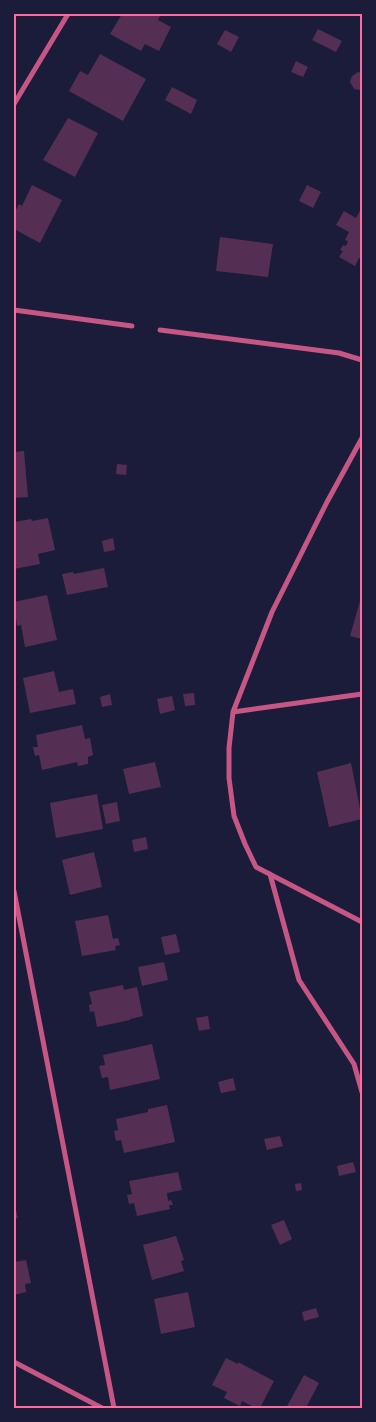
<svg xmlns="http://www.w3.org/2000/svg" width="376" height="1422" viewBox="0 0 376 1422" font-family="Rubik,sans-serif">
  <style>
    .building { fill: #542f53 }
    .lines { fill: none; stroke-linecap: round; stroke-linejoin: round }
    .minor { stroke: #c65784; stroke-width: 5 }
    .neatline { fill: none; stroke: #ff6b9d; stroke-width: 2 }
  </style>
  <rect width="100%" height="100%" fill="#1b1b3a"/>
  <path class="building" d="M 122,14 L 161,14 L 158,20 L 171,27 L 159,51 L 145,44 L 141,51 L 110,34 Z
    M 318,29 L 342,41 L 336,52 L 312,40 Z
    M 225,30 L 239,37 L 231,52 L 217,44 Z
    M 100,54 L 146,79 L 123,121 L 69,91 L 80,71 L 88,75 Z
    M 296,61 L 308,67 L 303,77 L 291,72 Z
    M 358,72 L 362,73 L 362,89 L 360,90 L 354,89 L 350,82 L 352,76 Z
    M 172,87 L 197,100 L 191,114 L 165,100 Z
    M 68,118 L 98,133 L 75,177 L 43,160 Z
    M 32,185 L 62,200 L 40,243 L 14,229 L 14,214 L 19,204 L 22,206 Z
    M 307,185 L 321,192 L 313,208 L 299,201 Z
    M 362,207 L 362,259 L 359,258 L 355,266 L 339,257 L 343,251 L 340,250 L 343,245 L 346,246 L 348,241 L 345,240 L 349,232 L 336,225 L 344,211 L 356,218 Z
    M 220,237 L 273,244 L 268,277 L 216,271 Z
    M 24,451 L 28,497 L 14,498 L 14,452 Z
    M 117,464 L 127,465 L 126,475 L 116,474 Z
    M 48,518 L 55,550 L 38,554 L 40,564 L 14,569 L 14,522 L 31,519 L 32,521 Z
    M 113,538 L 115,550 L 104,552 L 102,541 Z
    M 104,568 L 108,587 L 67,595 L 62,574 L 73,572 L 74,574 Z
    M 362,594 L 362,639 L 350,636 Z
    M 47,595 L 57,640 L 25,647 L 21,625 L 17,626 L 14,602 Z
    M 54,671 L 59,692 L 73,689 L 76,704 L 30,713 L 23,678 Z
    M 194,693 L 195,705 L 185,706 L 183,694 Z
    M 110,694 L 112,705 L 102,707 L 100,697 Z
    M 172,696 L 175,710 L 160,714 L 157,699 Z
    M 82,725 L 85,739 L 90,738 L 93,755 L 88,757 L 88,764 L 78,766 L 77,762 L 42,770 L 39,755 L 35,756 L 33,747 L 38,747 L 36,735 Z
    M 155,762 L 161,787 L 129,794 L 123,769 Z
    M 351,763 L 362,819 L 329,827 L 317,772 Z
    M 97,794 L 103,829 L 56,838 L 50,803 Z
    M 117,802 L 120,821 L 106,824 L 102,805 Z
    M 146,837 L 148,849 L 134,852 L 132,840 Z
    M 94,852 L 102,887 L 70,895 L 62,860 Z
    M 108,915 L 113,939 L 118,938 L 120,945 L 115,946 L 116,950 L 82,956 L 75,921 Z
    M 176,934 L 180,952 L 165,955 L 161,937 Z
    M 164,962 L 168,980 L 142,986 L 138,967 Z
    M 123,985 L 124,990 L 137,987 L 143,1016 L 130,1019 L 130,1020 L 97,1027 L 94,1011 L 90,1012 L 89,1005 L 92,1004 L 89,992 Z
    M 208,1016 L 210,1029 L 199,1031 L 196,1018 Z
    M 152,1044 L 160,1079 L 110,1090 L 108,1077 L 102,1078 L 99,1066 L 105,1065 L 103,1055 Z
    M 233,1078 L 236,1090 L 221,1093 L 218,1082 Z
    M 167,1105 L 175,1142 L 124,1153 L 121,1140 L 116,1141 L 114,1131 L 118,1130 L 116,1119 L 148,1112 L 148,1109 Z
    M 280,1136 L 283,1146 L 267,1150 L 264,1139 Z
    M 353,1162 L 356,1172 L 339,1176 L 337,1166 Z
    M 178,1172 L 182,1190 L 167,1193 L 168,1201 L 171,1200 L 173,1205 L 169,1205 L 170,1209 L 137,1216 L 134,1203 L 129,1204 L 127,1195 L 132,1194 L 129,1181 Z
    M 301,1183 L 302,1190 L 296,1191 L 295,1184 Z
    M 14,1202 L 18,1218 L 14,1219 Z
    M 284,1220 L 292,1239 L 280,1245 L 271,1225 Z
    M 176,1236 L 184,1260 L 181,1261 L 184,1271 L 152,1280 L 143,1245 Z
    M 26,1260 L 31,1283 L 25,1284 L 26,1292 L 14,1295 L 14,1262 Z
    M 188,1292 L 195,1327 L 161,1334 L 154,1299 Z
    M 316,1308 L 319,1317 L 304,1321 L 302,1312 Z
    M 226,1358 L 238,1364 L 238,1362 L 274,1381 L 260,1408 L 256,1408 L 242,1401 L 240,1406 L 224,1398 L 227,1392 L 212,1385 Z
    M 304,1375 L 319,1383 L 307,1406 L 312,1408 L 286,1408 Z"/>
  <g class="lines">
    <path class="minor" d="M 14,104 L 68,14
      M 14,310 L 132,326
      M 160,330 L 339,353 L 362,360
      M 362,438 L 327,502 L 272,612 L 233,712 L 229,748 L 229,778 L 234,816 L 245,844 L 256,867 L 362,922
      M 233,712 L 362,694
      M 270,874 L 299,980 L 354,1064 L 362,1092
      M 14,891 L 114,1408
      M 14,1362 L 102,1408"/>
  </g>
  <rect width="376" height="1422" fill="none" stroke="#1b1b3a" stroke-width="30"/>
  <rect x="15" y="15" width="346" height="1392" class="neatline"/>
</svg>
